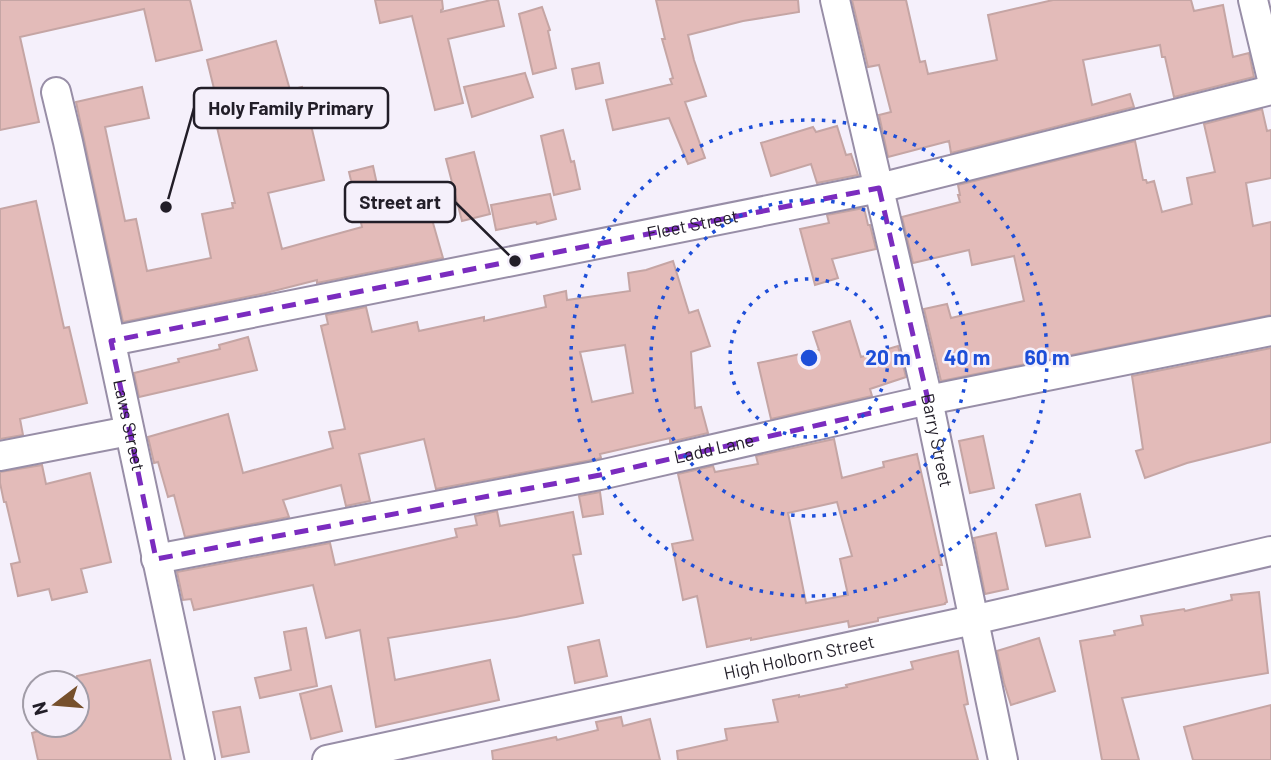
<svg xmlns="http://www.w3.org/2000/svg" width="1271" height="760" viewBox="0 0 1271 760" font-family="Barlow,sans-serif">
  <style>
    .building { fill: #e3bbb9; stroke: #c5a5a4; stroke-width: 2; fill-rule: evenodd }
    .lines { fill: none; stroke-linecap: round; stroke-linejoin: round }
    .minor-casing { stroke: #988ea7; stroke-width: 32 }
    .minor { stroke: #fff; stroke-width: 28 }
    .marked { fill: none; stroke: #7b2cbf; stroke-width: 5; stroke-dasharray: 14 9; stroke-linejoin: round }
    .ring { fill: none; stroke: #1d4ed8; stroke-width: 3.5; stroke-dasharray: 3.5 7 }
    .labels { text-anchor: middle; stroke-width: 5; stroke-linejoin: round; paint-order: stroke }
    .street-label { font-size: 18px; fill: #221e28; stroke: #f5f0fb }
    .centre { fill: #1d4ed8; stroke: #f5f0fb; stroke-width: 3.5 }
    .ring-label { font-size: 21px; text-anchor: middle; font-weight: bold; fill: #1d4ed8; stroke: #f5f0fb; stroke-width: 5; stroke-linejoin: round; paint-order: stroke }
    .leader { fill: none; stroke: #221e28; stroke-width: 2.5 }
    .callout-dot { fill: #221e28; stroke: #f5f0fb; stroke-width: 2.5 }
    .callout { fill: #f5f0fb; stroke: #221e28; stroke-width: 2.5 }
    .callout-label { font-size: 19px; text-anchor: middle; font-weight: bold; fill: #221e28 }
  </style>
  <rect width="100%" height="100%" fill="#f5f0fb"/>
  <path class="building" d="M 0,0 L 190,0 L 202,50 L 156,61 L 144,9 L 20,37 L 39,122 L 0,130 Z
    M 375,0 L 442,0 L 443,9 L 441,10 L 441,12 L 491,0 L 498,0 L 504,26 L 448,39 L 463,103 L 435,110 L 412,16 L 380,23 Z
    M 656,0 L 798,0 L 799,12 L 743,21 L 688,35 L 694,60 L 706,96 L 685,102 L 705,158 L 688,164 L 669,118 L 613,130 L 606,100 L 672,84 L 670,79 L 673,78 L 662,39 L 665,39 Z
    M 852,0 L 906,0 L 920,62 L 925,61 L 928,74 L 997,60 L 988,15 L 1053,0 L 1191,0 L 1194,11 L 1223,5 L 1233,57 L 1249,53 L 1254,77 L 1174,97 L 1165,57 L 1162,57 L 1160,45 L 1083,60 L 1092,105 L 1130,94 L 1134,107 L 951,153 L 949,141 L 888,157 L 879,115 L 891,112 L 879,65 L 868,67 Z
    M 542,7 L 550,30 L 548,31 L 556,68 L 533,74 L 519,14 Z
    M 276,41 L 290,90 L 302,87 L 324,180 L 268,193 L 282,249 L 362,227 L 349,172 L 373,166 L 385,221 L 429,209 L 443,258 L 317,283 L 317,280 L 266,293 L 123,322 L 76,102 L 142,87 L 149,118 L 105,127 L 125,221 L 136,219 L 147,271 L 211,258 L 202,214 L 233,208 L 232,203 L 235,203 L 211,102 L 217,101 L 207,60 Z
    M 599,63 L 603,83 L 576,89 L 572,69 Z
    M 525,73 L 533,97 L 472,117 L 464,87 Z
    M 1262,109 L 1267,131 L 1271,130 L 1271,178 L 1246,183 L 1253,226 L 1271,222 L 1271,315 L 941,381 L 924,309 L 947,304 L 951,318 L 1024,301 L 1014,256 L 972,265 L 969,250 L 913,263 L 902,217 L 960,202 L 958,195 L 960,195 L 958,185 L 1135,141 L 1143,180 L 1146,180 L 1147,183 L 1154,181 L 1162,212 L 1192,204 L 1187,178 L 1215,172 L 1204,124 Z
    M 837,126 L 846,155 L 851,154 L 858,175 L 817,183 L 811,164 L 771,176 L 761,143 L 813,127 L 816,132 Z
    M 563,130 L 571,162 L 574,161 L 580,189 L 554,195 L 541,136 Z
    M 474,152 L 490,214 L 462,221 L 446,159 Z
    M 550,194 L 556,219 L 537,224 L 536,222 L 496,230 L 491,205 Z
    M 36,201 L 64,328 L 69,327 L 87,403 L 20,419 L 23,435 L 0,439 L 0,209 Z
    M 864,208 L 868,225 L 870,225 L 876,249 L 832,259 L 838,278 L 815,285 L 800,229 L 829,223 L 827,215 Z
    M 673,261 L 689,313 L 698,310 L 710,346 L 691,352 L 695,408 L 701,407 L 708,433 L 670,442 L 670,438 L 600,454 L 601,458 L 597,459 L 436,489 L 424,439 L 359,454 L 370,501 L 346,506 L 341,485 L 283,500 L 289,517 L 185,537 L 174,495 L 168,497 L 158,462 L 154,463 L 148,437 L 228,414 L 243,473 L 333,448 L 329,432 L 345,429 L 321,326 L 328,324 L 326,315 L 366,307 L 372,332 L 417,322 L 419,331 L 484,317 L 484,321 L 546,307 L 544,296 L 566,291 L 567,300 L 630,291 L 628,273 L 646,270 ZM 625,345 L 633,393 L 592,402 L 580,352 Z
    M 850,321 L 861,357 L 898,346 L 906,377 L 870,389 L 872,396 L 771,419 L 758,363 L 819,350 L 813,332 Z
    M 248,337 L 257,370 L 139,397 L 134,373 L 179,362 L 178,359 L 220,349 L 219,345 Z
    M 1271,348 L 1271,442 L 1187,463 L 1145,478 L 1136,451 L 1143,449 L 1132,376 Z
    M 983,436 L 994,488 L 970,493 L 959,441 Z
    M 834,439 L 842,478 L 884,467 L 883,462 L 917,454 L 942,565 L 939,565 L 947,602 L 945,603 L 945,604 L 878,618 L 878,621 L 849,627 L 848,621 L 751,640 L 751,638 L 707,647 L 697,596 L 683,600 L 672,544 L 693,540 L 678,474 L 713,466 L 715,472 L 758,464 L 756,456 ZM 837,502 L 852,556 L 840,559 L 848,595 L 806,603 L 788,513 Z
    M 42,465 L 46,484 L 90,473 L 111,562 L 81,569 L 87,592 L 52,600 L 49,589 L 18,596 L 11,564 L 20,562 L 6,502 L 4,502 L 0,483 L 0,472 Z
    M 600,492 L 603,514 L 583,517 L 579,496 Z
    M 1080,494 L 1090,537 L 1046,546 L 1036,505 Z
    M 497,511 L 500,526 L 573,512 L 581,554 L 573,555 L 583,603 L 516,617 L 388,638 L 395,680 L 490,660 L 499,700 L 376,727 L 360,630 L 326,638 L 313,585 L 194,610 L 191,599 L 183,600 L 177,572 L 330,543 L 335,565 L 457,537 L 455,529 L 477,525 L 475,516 Z
    M 996,533 L 1008,589 L 985,594 L 974,538 Z
    M 1259,592 L 1268,673 L 1122,698 L 1139,760 L 1102,760 L 1080,641 L 1115,635 L 1114,631 L 1143,625 L 1141,616 L 1184,609 L 1185,611 L 1232,600 L 1231,595 Z
    M 306,628 L 317,686 L 260,698 L 255,678 L 291,670 L 284,632 Z
    M 1039,638 L 1055,691 L 1011,705 L 1004,683 L 997,651 Z
    M 599,640 L 607,676 L 575,683 L 568,647 Z
    M 958,651 L 968,704 L 964,705 L 978,760 L 678,760 L 677,751 L 727,740 L 725,729 L 778,722 L 773,700 L 799,695 L 799,697 L 847,687 L 846,685 L 913,669 L 911,662 Z
    M 150,660 L 171,760 L 38,760 L 32,733 L 59,725 L 77,725 L 77,676 Z
    M 331,686 L 342,731 L 311,739 L 300,694 Z
    M 1271,705 L 1271,760 L 1193,760 L 1184,727 Z
    M 240,707 L 249,752 L 222,757 L 213,712 Z
    M 621,717 L 623,726 L 650,719 L 660,760 L 493,760 L 492,751 L 556,737 L 557,740 L 598,730 L 596,722 Z"/>
  <g class="lines">
    <g class="minor-casing">
      <g id="minor">
        <path id="s1" d="M 835,0 L 928,400 L 1003,760"/>
        <path d="M 1253,0 L 1271,75"/>
        <path id="s2" d="M 56,92 L 68,142 L 200,760"/>
        <path id="s3" d="M 111,341 L 879,188 L 1271,90"/>
        <path d="M 0,456 L 129,431"/>
        <path id="s4" d="M 156,559 L 600,475 L 928,400 L 1271,331"/>
        <path id="s5" d="M 327,760 L 973,620 L 1271,551"/>
      </g>
    </g>
    <use href="#minor" class="minor"/>
  </g>
  <path class="marked" d="M 879,188 L 928,400 L 600,475 L 156,559 L 111,341 Z"/>
  <g class="ring">
    <circle cx="809" cy="358" r="79"/>
    <circle cx="809" cy="358" r="158"/>
    <circle cx="809" cy="358" r="238"/>
  </g>
  <g class="labels">
    <g class="street-label">
      <text dy="6" stroke="none"><textPath href="#s3" startOffset="593">Fleet Street</textPath></text>
      <text dy="6" stroke="none"><textPath href="#s2" startOffset="341">Laws Street</textPath></text>
      <text dy="6" stroke="none"><textPath href="#s1" startOffset="452">Barry Street</textPath></text>
      <text dy="6" stroke="none"><textPath href="#s4" startOffset="569">Ladd Lane</textPath></text>
      <text dy="6" stroke="none"><textPath href="#s5" startOffset="483">High Holborn Street</textPath></text>
    </g>
  </g>
  <circle cx="809" cy="358" r="10" class="centre"/>
  <g class="ring-label">
    <text x="888" y="365">20 m</text>
    <text x="967" y="365">40 m</text>
    <text x="1047" y="365">60 m</text>
  </g>
  <path class="leader" d="M166 207L194 108M515 261L455 202"/>
  <g class="callout-dot">
    <circle cx="166" cy="207" r="7"/>
    <circle cx="515" cy="261" r="7"/>
  </g>
  <g class="callout">
    <rect x="194" y="88" width="194" height="40" rx="7"/>
    <rect x="345" y="182" width="110" height="40" rx="7"/>
  </g>
  <g class="callout-label">
    <text x="291" y="115">Holy Family Primary</text>
    <text x="400" y="209">Street art</text>
  </g>
  <g transform="translate(56 704) rotate(254)"><circle r="33" fill="#f5f0fb" stroke="#a19ca7" stroke-width="2"/>
  <path d="M0-5L12 26L0 18L-12 26Z" fill="#76502c"/>
  <text y="-10" font-size="19" font-weight="bold" text-anchor="middle" fill="#221e28">N</text>
  </g>
</svg>
